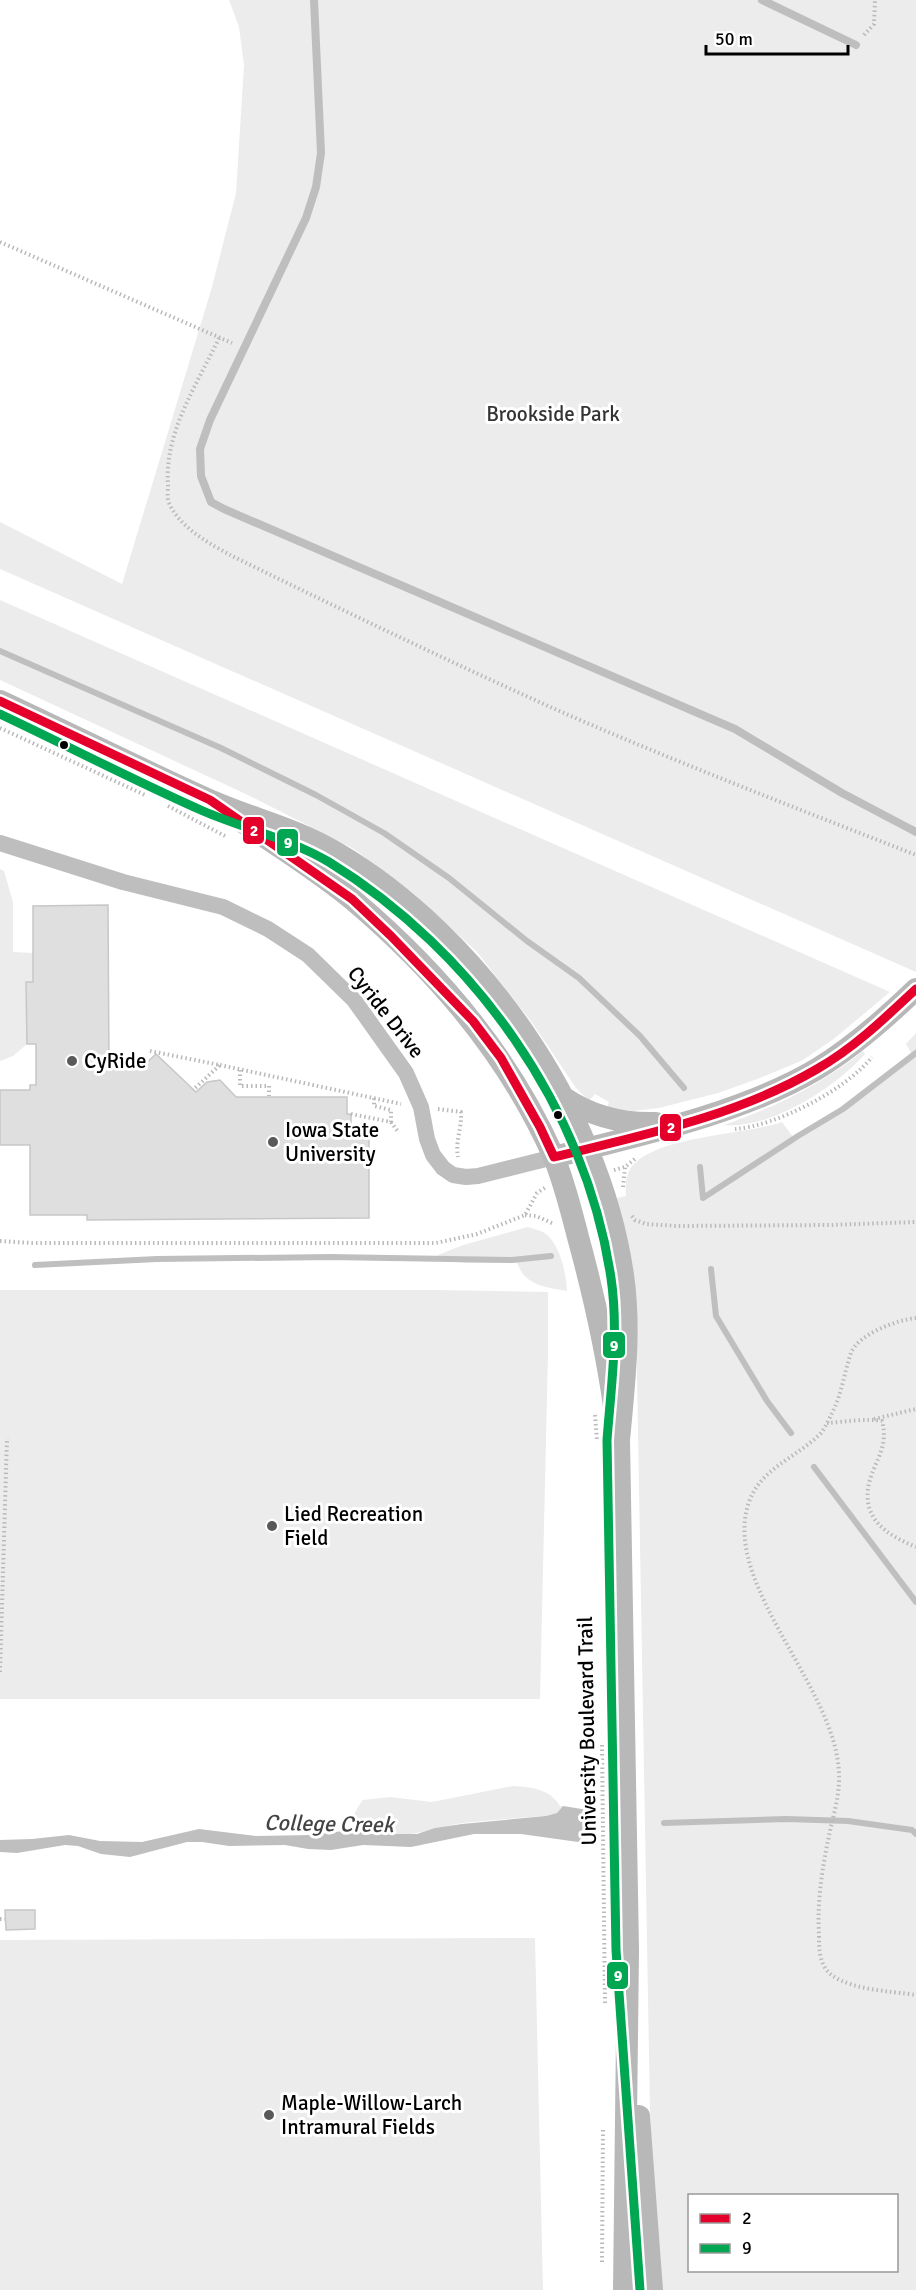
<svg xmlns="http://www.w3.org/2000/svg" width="916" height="2290" viewBox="0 0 916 2290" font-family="Signika,sans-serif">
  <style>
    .green { fill: #ececec; fill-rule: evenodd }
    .water { fill: #bfbfbf }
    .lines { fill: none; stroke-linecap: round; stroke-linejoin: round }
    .stream { stroke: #bfbfbf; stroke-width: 6 }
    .building { fill: #dfdfdf; stroke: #c7c7c7; stroke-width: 1.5 }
    .path { stroke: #b9b9b9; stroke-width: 4; stroke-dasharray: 1.5 3; stroke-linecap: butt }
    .service { stroke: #bebebe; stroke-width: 8 }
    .minor { stroke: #bebebe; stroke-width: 16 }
    .secondary { stroke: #b8b8b8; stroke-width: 22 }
    .bus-1-casing { stroke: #fff; stroke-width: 14 }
    .bus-2-casing { stroke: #fff; stroke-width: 14 }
    .bus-1 { stroke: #e4002b; stroke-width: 9 }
    .bus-2 { stroke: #00a651; stroke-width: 9 }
    .bus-dot { fill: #000; stroke: #fff; stroke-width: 2 }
    .poi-dot { fill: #595959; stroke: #fff; stroke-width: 2 }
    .labels { text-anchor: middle; stroke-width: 6; stroke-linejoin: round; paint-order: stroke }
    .park-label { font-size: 21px; fill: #333; stroke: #fff }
    .street-label { font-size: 21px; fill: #000; stroke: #fff }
    .poi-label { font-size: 21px; fill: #000; stroke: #fff; text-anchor: start }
    .water-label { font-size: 22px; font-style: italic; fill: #444; stroke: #fff }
    .line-badge { stroke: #fff; stroke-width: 2 }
    .badge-label { font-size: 16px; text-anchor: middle; font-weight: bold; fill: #fff }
  </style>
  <rect width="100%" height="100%" fill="#fff"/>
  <path class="green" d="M 229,0 L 916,0 L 916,972 L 0,569 L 0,522 L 122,584 L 212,287 L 236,193 L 244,65 L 239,27 Z
    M 0,600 L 890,992 L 835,1038 L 803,1060 L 760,1078 L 718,1093 L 659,1108 L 633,1111 L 606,1110 L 609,1102 L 595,1094 L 589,1101 L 576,1088 L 533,1024 L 477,952 L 413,893 L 354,849 L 250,796 L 0,680 Z
    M 0,869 L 4,871 L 13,902 L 13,952 L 33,953 L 33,982 L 26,983 L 27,1044 L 13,1056 L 0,1061 Z
    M 916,1033 L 916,2290 L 659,2290 L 650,2111 L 636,1316 L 617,1198 L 626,1196 C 625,1185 626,1173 633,1165 C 659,1136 744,1135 782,1122 L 796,1141 L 846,1109 L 914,1058 L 906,1044 ZM 690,2196 L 896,2196 L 896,2270 L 690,2270 Z
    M 863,1051 L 865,1054 C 836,1087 770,1130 724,1125 C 775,1107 821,1085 863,1051 Z
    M 528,1227 C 533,1229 539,1230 543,1232 C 560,1242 566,1273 567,1291 C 545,1287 526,1286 517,1263 L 465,1263 L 437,1260 L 438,1255 L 463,1245 Z
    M 0,1290 L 436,1290 L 548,1292 L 548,1353 L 540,1699 L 0,1699 Z
    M 513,1786 C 532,1787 550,1789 560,1806 L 563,1806 L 557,1813 L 546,1816 C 518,1818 490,1820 463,1823 C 428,1828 388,1847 354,1828 C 352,1816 356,1809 363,1800 L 390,1797 L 432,1802 Z
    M 535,1938 L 543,2290 L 0,2290 L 0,1940 Z"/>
  <path class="water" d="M 563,1806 L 588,1810 L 588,1839 L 578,1842 L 521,1834 L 474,1834 L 411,1847 L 363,1845 L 331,1850 L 308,1849 L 285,1845 L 229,1846 L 202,1842 L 187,1842 L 130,1857 L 101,1854 L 78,1846 L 65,1845 L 17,1853 L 0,1852 L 0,1840 L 32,1839 L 69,1835 L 100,1841 L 142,1842 L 199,1829 L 256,1836 L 311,1835 L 351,1830 L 372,1834 L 417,1834 L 435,1828 L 462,1824 L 546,1816 L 557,1813 Z"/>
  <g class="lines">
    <path class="stream" d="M 0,651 L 221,748 L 316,795 L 384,833 L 449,878 L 527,941 L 579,978 L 640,1036 L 684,1088
      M 700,1167 L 703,1198 L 798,1136 L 843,1109 L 916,1053
      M 35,1265 L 157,1259 L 330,1257 L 512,1260 L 551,1256
      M 711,1269 L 716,1316 L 767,1401 L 791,1433
      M 814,1467 L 916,1602
      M 664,1823 L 786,1819 L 848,1821 L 912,1830 L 916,1834"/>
  </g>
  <path class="building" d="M 108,905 L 109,1067 L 142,1067 L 156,1054 L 196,1092 L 207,1082 L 220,1080 L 236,1097 L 347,1097 L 347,1114 L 351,1114 L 351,1134 L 369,1134 L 369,1218 L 87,1220 L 87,1215 L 30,1215 L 30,1145 L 0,1145 L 0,1090 L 30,1090 L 30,1085 L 36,1085 L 36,1044 L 27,1044 L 26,982 L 33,982 L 33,906 Z
    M 5,1910 L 35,1910 L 35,1929 L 6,1930 Z"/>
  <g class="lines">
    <path class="path" d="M 864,35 L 874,24 L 875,0
      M 0,242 L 232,343
      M 219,338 C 198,383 164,432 168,485 C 168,490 167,498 169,503 C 180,528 210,544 232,556 C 340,609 448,661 557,710 C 676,762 796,808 916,855
      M 0,728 L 145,795
      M 168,806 L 225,836
      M 150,1051 L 220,1065 L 193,1090
      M 220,1065 L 401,1104
      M 240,1070 L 240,1086 L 269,1086 L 269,1096
      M 438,1109 L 461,1112 C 462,1129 455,1141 458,1157
      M 351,1114 L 391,1122 L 391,1110 L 374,1106 L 374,1098
      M 391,1122 L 399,1133
      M 735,1129 C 776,1126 846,1090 872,1057
      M 614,1170 L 625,1167 L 636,1158
      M 623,1187 L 625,1167
      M 525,1215 L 536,1216 L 554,1224
      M 632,1216 L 635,1220 L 646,1224 L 677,1226 L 830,1225 L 916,1222
      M 0,1241 L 31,1243 L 436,1243 L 477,1234 L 525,1215 L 537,1193 L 546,1187
      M 916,1318 C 897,1320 858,1334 851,1353 C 844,1373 842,1394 832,1413 C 829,1419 825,1428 821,1433 C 797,1458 759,1468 748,1505 C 723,1586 837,1689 839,1774 C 840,1795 833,1816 829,1836 C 822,1869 817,1902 819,1935 C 819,1946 819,1956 824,1966 C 836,1990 892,1991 916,1995
      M 595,1415 L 597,1440
      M 874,1419 L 916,1409
      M 827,1423 C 843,1422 868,1418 882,1421 C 889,1447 875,1460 869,1483 C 861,1519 887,1535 916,1547
      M 0,1672 L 7,1438
      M 602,1745 L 605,2004
      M 0,1919 L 5,1919
      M 602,2262 L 603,2129"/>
    <path class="service" d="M 314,0 L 321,153 L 316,187 L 306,218 L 210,420 L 200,449 L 201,476 L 211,502 L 224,509 L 735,729 L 842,793 L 916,832
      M 762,0 L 856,45"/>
    <path class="minor" d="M 0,843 L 123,882 L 223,907 L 268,929 L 308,955 L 354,1000 L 406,1073 L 421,1107 L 427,1139 L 433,1155 L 443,1168 L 453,1175 L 466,1177 L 478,1176 L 554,1157"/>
    <path class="secondary" d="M 0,701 C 69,733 138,768 207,799 C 249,818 295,828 335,852 C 479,936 599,1109 623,1275 C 631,1330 624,1385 619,1440 L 628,1950 L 624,2290
      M 238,819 C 276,845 317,870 353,900 C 437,971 508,1054 553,1155 C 564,1181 571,1210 578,1237 C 593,1292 606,1349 614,1406
      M 563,1097 C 592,1117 622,1124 656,1123
      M 554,1157 C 637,1136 743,1113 817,1069 C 853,1047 886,1018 916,989
      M 639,2116 L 652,2290"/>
    <g class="bus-1-casing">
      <path id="bus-1" d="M 0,701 L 210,800 L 352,899 L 391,936 L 473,1021 L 501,1058 L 540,1127 L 554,1157 C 643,1135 737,1116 817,1069 C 854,1048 885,1018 916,989"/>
    </g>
    <g class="bus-2-casing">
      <path id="bus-2" d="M 0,714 C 68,746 135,781 203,811 C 245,829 290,839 329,862 C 474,951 586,1109 611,1278 C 619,1332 611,1387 607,1440 L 616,1950 L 640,2290"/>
    </g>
    <use href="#bus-1" class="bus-1"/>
    <use href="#bus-2" class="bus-2"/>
  </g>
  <g class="bus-dot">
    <circle cx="64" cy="745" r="5"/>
    <circle cx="558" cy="1115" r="5"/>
  </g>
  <g class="poi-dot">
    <circle cx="72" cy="1061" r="6"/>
    <circle cx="273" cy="1142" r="6"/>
    <circle cx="272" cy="1526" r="6"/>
    <circle cx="269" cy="2115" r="6"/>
  </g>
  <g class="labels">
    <g class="park-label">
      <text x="553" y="421">Brookside Park</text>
    </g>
    <g class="street-label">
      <text transform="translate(386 1012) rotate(52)" y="7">Cyride Drive</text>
      <text transform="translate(587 1731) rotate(-91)" y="7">University Boulevard Trail</text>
    </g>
    <g class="poi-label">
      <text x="84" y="1068">CyRide</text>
      <text x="285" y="1137">Iowa State<tspan x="285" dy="24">University</tspan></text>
      <text x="284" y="1521">Lied Recreation<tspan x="284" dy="24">Field</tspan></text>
      <text x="281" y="2110">Maple-Willow-Larch<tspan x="281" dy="24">Intramural Fields</tspan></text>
    </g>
    <g class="water-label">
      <text transform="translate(329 1823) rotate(1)" y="8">College Creek</text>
    </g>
  </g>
  <g class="line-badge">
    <rect x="242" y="816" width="23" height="29" rx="6" fill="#e4002b"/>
    <rect x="276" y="828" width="23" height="29" rx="6" fill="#00a651"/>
    <rect x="659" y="1113" width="23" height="29" rx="6" fill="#e4002b"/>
    <rect x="602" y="1331" width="24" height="28" rx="6" fill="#00a651"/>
    <rect x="606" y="1961" width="23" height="29" rx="6" fill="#00a651"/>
  </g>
  <g class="badge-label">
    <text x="254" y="836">2</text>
    <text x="288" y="848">9</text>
    <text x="671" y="1133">2</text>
    <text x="614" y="1351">9</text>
    <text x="618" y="1981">9</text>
  </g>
  <rect x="688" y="2194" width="210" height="78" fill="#ffffff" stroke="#999999" stroke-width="1.5"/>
  <rect x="700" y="2214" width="30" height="9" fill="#e4002b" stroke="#999999" stroke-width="1.5"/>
  <text x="742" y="2224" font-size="18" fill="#000000">2</text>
  <rect x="700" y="2244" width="30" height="9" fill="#00a651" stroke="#999999" stroke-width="1.5"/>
  <text x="742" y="2254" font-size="18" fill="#000000">9</text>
  <path d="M706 45v9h142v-9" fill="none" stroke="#000000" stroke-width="3"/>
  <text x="715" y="45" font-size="18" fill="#000000" stroke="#ffffff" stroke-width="4.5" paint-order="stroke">50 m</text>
</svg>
